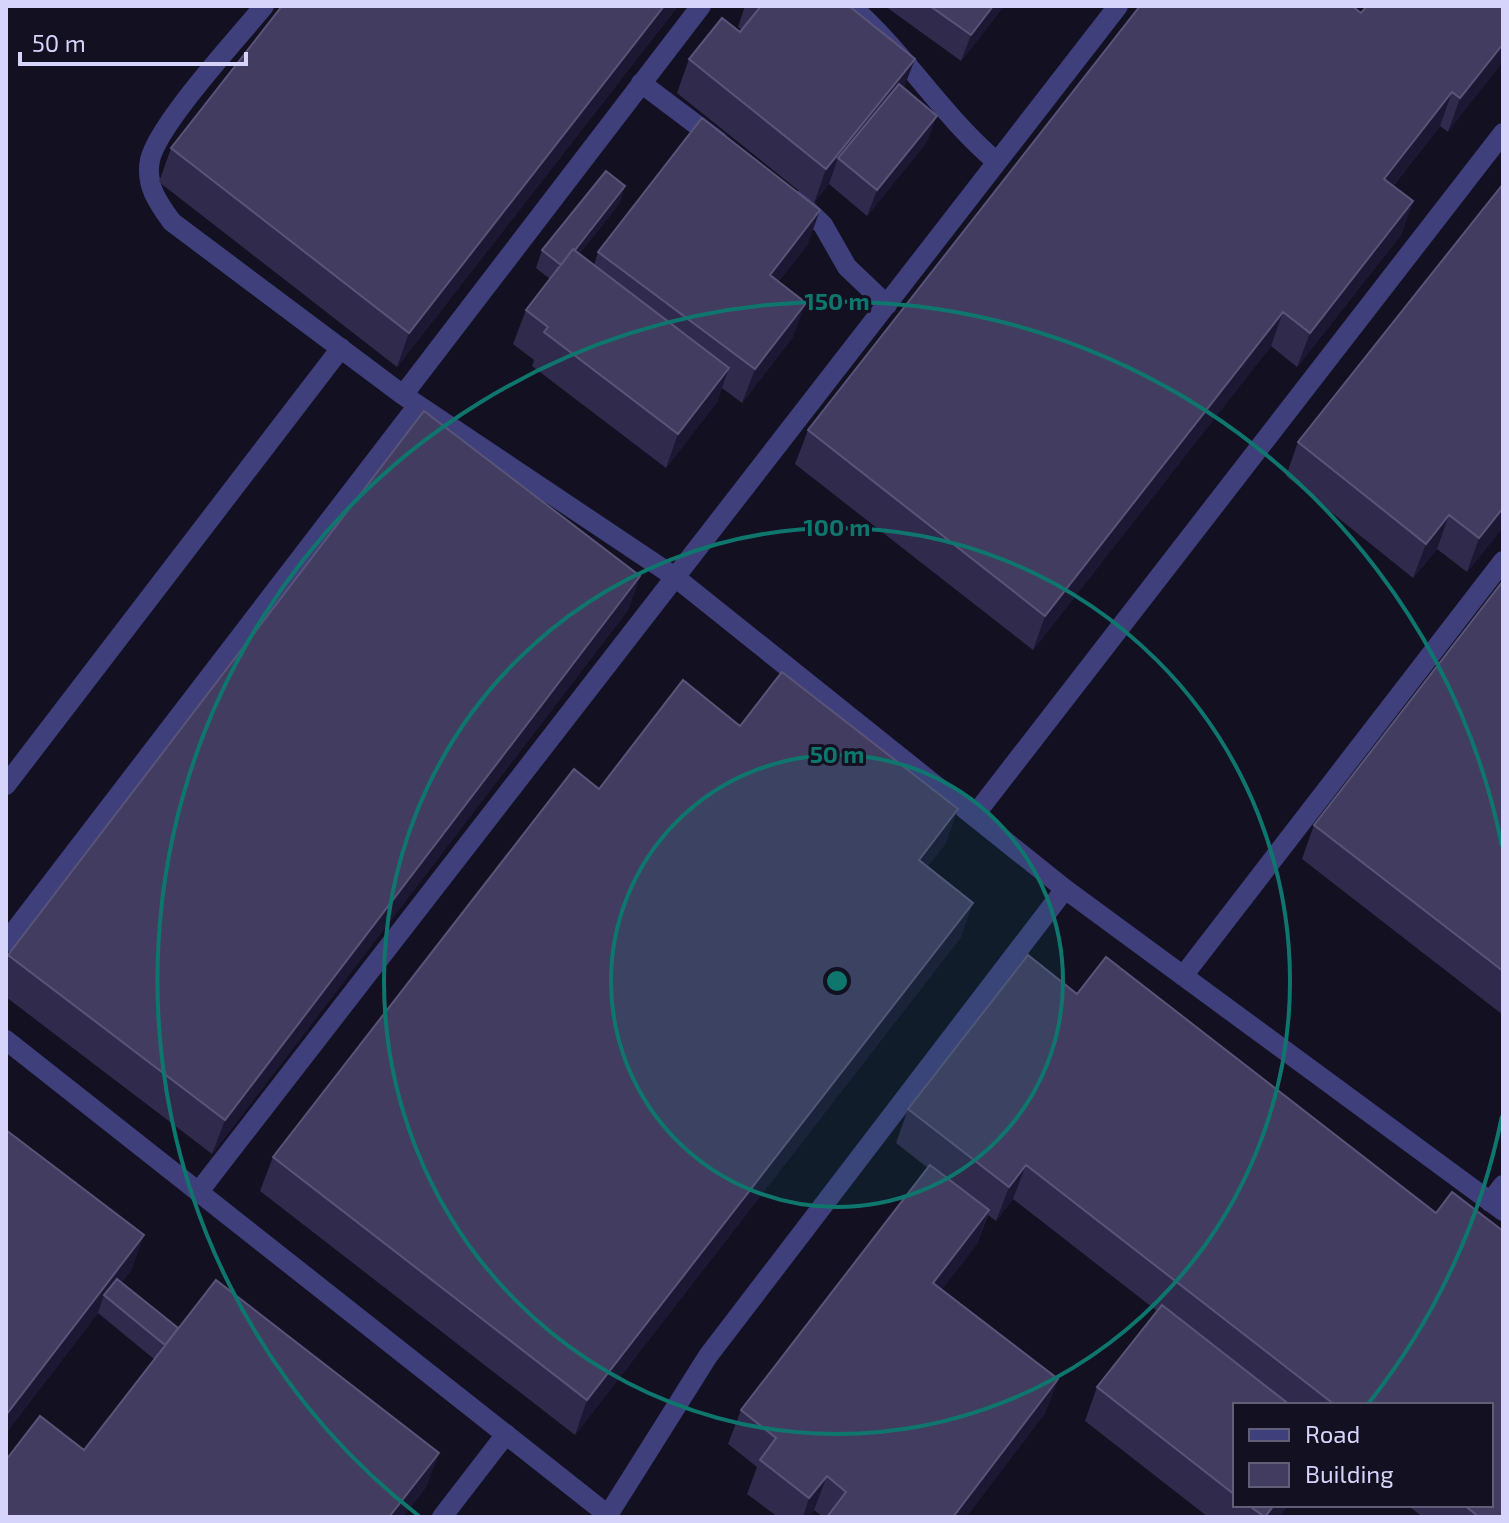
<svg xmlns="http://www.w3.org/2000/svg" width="1509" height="1523" viewBox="0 0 1509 1523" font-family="'Exo 2',sans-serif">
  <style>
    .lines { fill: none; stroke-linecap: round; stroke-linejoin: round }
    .minor { stroke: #3f3f7c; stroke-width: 20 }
    .wall { fill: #302a4d }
    .shaded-wall { fill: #1c1834 }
    .building { fill: #423c60; stroke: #595478; stroke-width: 2 }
    .ring { fill: none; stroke: #0f766e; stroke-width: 4 }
    .centre { fill: #0f766e; stroke: #121021; stroke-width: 4 }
    .ring-label { font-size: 24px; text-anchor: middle; font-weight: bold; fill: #0f766e; stroke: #121021; stroke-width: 6; stroke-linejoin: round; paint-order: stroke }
  </style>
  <rect width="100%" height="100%" fill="#121021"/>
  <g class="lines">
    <path class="minor" d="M 264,6 C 238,38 158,124 150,160 C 145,185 158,203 172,222 L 403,395 L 675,577 L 1065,889 L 1503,1211
      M 851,6 C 906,54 942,116 997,162
      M 641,83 L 718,141
      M 798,201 L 823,225 L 847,267 L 887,305
      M 403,395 L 701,6
      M 6,785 L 341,348
      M 974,816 L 1503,133
      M 6,942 L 418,405
      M 1183,976 L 1503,561
      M 6,1040 L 608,1515
      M 200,1190 L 1118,6
      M 1490,1202 L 1503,1185
      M 442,1517 L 506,1434
      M 610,1517 L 608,1515 L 708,1356 L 1065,889"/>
  </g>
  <path class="wall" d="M 678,6 L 397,367 L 159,182 L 171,148 Z
    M 745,6 L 849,6 L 904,89 L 927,142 L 867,216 L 829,184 L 814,203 L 677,93 L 689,59 L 740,32 L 742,30 L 738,27 Z
    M 885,6 L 1004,6 L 961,61 Z
    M 1502,6 L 1448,132 L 1440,126 L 1393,186 L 1413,201 L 1401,235 L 1297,367 L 1271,346 L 1033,650 L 795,464 L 808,430 L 1361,13 Z
    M 1503,184 L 1503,527 L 1467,572 L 1437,549 L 1413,578 L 1286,476 L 1298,442 Z
    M 625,186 L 619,204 L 579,254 L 594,265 L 598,252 L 808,244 L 778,282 L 793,337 L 742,403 L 722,388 L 717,402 L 666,468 L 532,366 L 534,360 L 513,344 L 526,310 L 550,279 L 536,268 L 542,250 Z
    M 640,576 L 628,610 L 212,1154 L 6,997 L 6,962 L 8,955 Z
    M 1503,581 L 1503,1015 L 1302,859 L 1314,825 Z
    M 740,726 L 946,843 L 927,867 L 961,937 L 575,1435 L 260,1191 L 273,1157 L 599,789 Z
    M 1028,955 L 1077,994 L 1106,957 L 1436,1213 L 1452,1192 L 1503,1231 L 1503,1517 L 1423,1517 L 1407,1505 L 1491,1505 L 1491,1405 L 1235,1405 L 1235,1505 L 1288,1505 L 1279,1517 L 1208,1517 L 1085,1421 L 1097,1387 L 1157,1311 L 1013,1199 L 996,1221 L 988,1215 L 977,1244 L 942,1289 L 1058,1379 L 1045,1413 L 966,1517 L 823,1517 L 814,1510 L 809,1517 L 778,1517 L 747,1494 L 757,1467 L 728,1444 L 741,1410 L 928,1168 L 896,1143 L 908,1109 Z
    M 6,1130 L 132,1269 L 122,1282 L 178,1328 L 439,1453 L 426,1487 L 403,1517 L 6,1517 L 84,1450 L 154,1359 L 98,1313 L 6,1433 Z"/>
  <path class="shaded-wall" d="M 664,6 L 678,6 L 397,367 L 409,333 Z
    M 993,6 L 1004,6 L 961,61 L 971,35 Z
    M 1503,44 L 1503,62 L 1448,132 L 1460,98 Z
    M 915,59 L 902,93 L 838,158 L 829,184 L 814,203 L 826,169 Z
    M 1452,92 L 1440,126 L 1371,213 L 1384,179 Z
    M 937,116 L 927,142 L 867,216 L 877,190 Z
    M 625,186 L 619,204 L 556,283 L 562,266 Z
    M 1413,201 L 1401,235 L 1297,367 L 1310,333 Z
    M 820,210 L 808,244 L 757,309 L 770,275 Z
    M 806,303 L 793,337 L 742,403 L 755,369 Z
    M 1283,312 L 1271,346 L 1033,650 L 1045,616 Z
    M 729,368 L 717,402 L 666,468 L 678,434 Z
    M 1503,508 L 1503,527 L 1467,572 L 1479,538 Z
    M 1449,515 L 1437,549 L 1413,578 L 1426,544 Z
    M 640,576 L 628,610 L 212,1154 L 225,1120 Z
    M 958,809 L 946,843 L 906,894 L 919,860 Z
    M 973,903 L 961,937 L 575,1435 L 587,1400 Z
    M 1026,1165 L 1013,1199 L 996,1221 L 1009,1187 Z
    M 989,1210 L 977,1244 L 921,1317 L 933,1283 Z
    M 144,1235 L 132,1269 L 109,1299 L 104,1295 L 98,1313 L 6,1433 L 6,1415 Z
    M 1058,1379 L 1045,1413 L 966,1517 L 953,1517 Z
    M 439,1453 L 426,1487 L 403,1517 L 389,1517 Z
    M 827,1476 L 814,1510 L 809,1517 L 803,1517 L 809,1498 Z
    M 1274,1505 L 1288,1505 L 1279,1517 L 1265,1517 Z"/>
  <path class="building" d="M 282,6 L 664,6 L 409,333 L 171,148 Z
    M 761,6 L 849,6 L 915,59 L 826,169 L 689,59 L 722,18 L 740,32 Z
    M 930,6 L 993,6 L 971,35 Z
    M 1140,6 L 1352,6 L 1361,13 L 1367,6 L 1502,6 L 1503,44 L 1460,98 L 1452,92 L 1384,179 L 1413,201 L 1310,333 L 1283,312 L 1045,616 L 808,430 Z
    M 899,84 L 937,116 L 877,190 L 838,158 Z
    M 702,118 L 820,210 L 770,275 L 806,303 L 755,369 L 598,252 Z
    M 606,171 L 625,186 L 575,250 L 573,249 L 561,265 L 542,250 Z
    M 1503,184 L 1503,508 L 1479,538 L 1449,515 L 1426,544 L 1298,442 Z
    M 573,249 L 729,368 L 678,434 L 544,332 L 548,327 L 526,310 Z
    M 424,411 L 640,576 L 225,1120 L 8,955 Z
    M 1503,581 L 1503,971 L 1314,825 Z
    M 782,672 L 958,809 L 919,860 L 973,903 L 587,1400 L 273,1157 L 574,769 L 599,789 L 683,680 L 740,726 Z
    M 1028,955 L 1077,994 L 1106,957 L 1436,1213 L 1452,1192 L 1503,1231 L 1503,1517 L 1479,1517 L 1464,1505 L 1491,1505 L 1491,1405 L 1335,1405 L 1026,1165 L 1009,1187 L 908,1109 Z
    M 6,1130 L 144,1235 L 6,1415 Z
    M 930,1165 L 989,1210 L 933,1283 L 1058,1379 L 953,1517 L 827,1517 L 846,1492 L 827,1476 L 809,1498 L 760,1460 L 776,1438 L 741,1410 Z
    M 117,1279 L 178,1328 L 165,1345 L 104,1295 Z
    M 216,1280 L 439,1453 L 389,1517 L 6,1517 L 6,1460 L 40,1416 L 84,1450 Z
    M 1162,1305 L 1290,1405 L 1235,1405 L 1235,1495 L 1097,1387 Z
    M 1248,1505 L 1274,1505 L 1265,1517 Z"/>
  <circle cx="837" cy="981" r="226" fill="#0f766e" fill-opacity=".12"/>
  <g class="ring">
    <circle cx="837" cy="981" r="226"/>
    <circle cx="837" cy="981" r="453"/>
    <path d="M1502 1116A679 679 0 0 1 1368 1404M419 1516A679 679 0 1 1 1502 846"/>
  </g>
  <circle cx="837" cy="981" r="12" class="centre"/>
  <g class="ring-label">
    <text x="837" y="310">150 m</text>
    <text x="837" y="536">100 m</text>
    <text x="837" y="763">50 m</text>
  </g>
  <rect width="1509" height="1523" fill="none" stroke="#d7d4fb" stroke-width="16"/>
  <rect x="1233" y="1403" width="260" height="104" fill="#121021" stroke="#615e78" stroke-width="2"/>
  <rect x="1249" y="1429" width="40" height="12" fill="#3f3f7c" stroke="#615e78" stroke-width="2"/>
  <text x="1305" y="1443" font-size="24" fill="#d7d4fb">Road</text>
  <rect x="1249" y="1463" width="40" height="24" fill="#423c60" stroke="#615e78" stroke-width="2"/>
  <text x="1305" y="1483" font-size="24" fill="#d7d4fb">Building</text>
  <path d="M20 52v12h226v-12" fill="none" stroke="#d7d4fb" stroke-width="4"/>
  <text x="32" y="52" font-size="24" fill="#d7d4fb" stroke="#121021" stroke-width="6" paint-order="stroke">50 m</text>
</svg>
